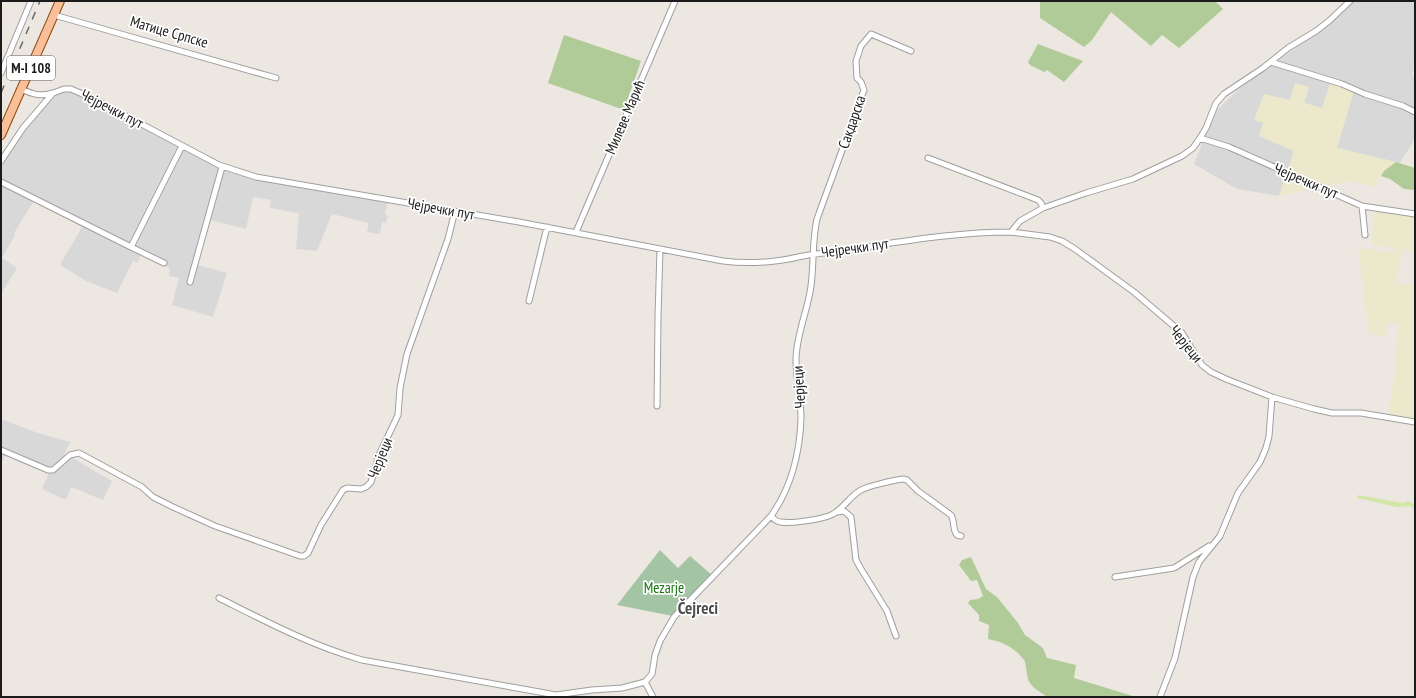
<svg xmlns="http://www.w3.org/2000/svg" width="1416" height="698" viewBox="0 0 1416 698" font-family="'PT Sans Narrow',sans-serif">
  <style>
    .residential { fill: #d9d8d8 }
    .farmland { fill: #ece8cc }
    .grass { fill: #d2e6a7 }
    .forest { fill: #b0cb97 }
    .cemetery { fill: #a4c5a3 }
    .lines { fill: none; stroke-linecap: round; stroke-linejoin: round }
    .minor-casing { stroke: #9f9f9f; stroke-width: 7 }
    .primary-casing { stroke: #8e4704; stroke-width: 10 }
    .minor { stroke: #fff; stroke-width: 5 }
    .primary { stroke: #f9be9a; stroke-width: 8 }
    .rail { stroke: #696969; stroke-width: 1.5; stroke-dasharray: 8 8; stroke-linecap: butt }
    .labels { text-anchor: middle; stroke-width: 3.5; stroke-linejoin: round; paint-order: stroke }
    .shield { fill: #fff; stroke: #5f5f5f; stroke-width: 1 }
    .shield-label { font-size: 14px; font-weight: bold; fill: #1b1b1b }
    .street-label { font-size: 15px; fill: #1b1b1b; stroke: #fff }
    .park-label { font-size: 15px; fill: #18750e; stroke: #fff }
    .quarter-label { font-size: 17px; font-weight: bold; fill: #4e4e4e; stroke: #fff }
  </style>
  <rect width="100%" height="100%" fill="#ede7e1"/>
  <path class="residential" d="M 1352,1 L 1415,1 L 1415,57 L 1413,64 L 1415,66 L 1412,74 L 1415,75 L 1415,139 L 1400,163 L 1337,148 L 1322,108 L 1304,103 L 1295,83 L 1290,100 L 1254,119 L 1264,123 L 1259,136 L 1294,151 L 1279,196 L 1237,189 L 1194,164 L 1205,136 L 1218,109 L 1239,89 L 1331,22 Z
    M 68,89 L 217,168 L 239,175 L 257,179 L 388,202 L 385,214 L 388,216 L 386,223 L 382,222 L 380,234 L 367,232 L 369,223 L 332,214 L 317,251 L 296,249 L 299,213 L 270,208 L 271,200 L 253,197 L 246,229 L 206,219 L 194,264 L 227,273 L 213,317 L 172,305 L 179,278 L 169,276 L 170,268 L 141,255 L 137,263 L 133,261 L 117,293 L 86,281 L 60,265 L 82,227 L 34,201 L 14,233 L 15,235 L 2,258 L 17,268 L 1,294 L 1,159 L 56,91 Z
    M 1,419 L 38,433 L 70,442 L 64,455 L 69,456 L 112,481 L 103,500 L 71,487 L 66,500 L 42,489 L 51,468 L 48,468 L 7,451 L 1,464 Z"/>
  <path class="farmland" d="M 1295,83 L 1309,87 L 1304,103 L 1322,108 L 1330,84 L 1354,91 L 1337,148 L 1396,162 L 1384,171 L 1375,187 L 1351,181 L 1279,196 L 1294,151 L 1259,136 L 1263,123 L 1254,120 L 1264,94 L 1290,100 Z
    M 1374,205 L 1394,209 L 1415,211 L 1415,251 L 1402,250 L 1396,283 L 1415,286 L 1415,420 L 1388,415 L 1394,378 L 1399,324 L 1387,322 L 1385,337 L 1369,334 L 1358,248 L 1395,253 L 1396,248 L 1372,245 Z"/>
  <path class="grass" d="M 1358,495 L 1403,503 L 1408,501 L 1415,505 L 1415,509 L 1410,506 L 1397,507 L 1357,498 Z"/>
  <path class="forest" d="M 1040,1 L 1215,1 L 1223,9 L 1179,48 L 1162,35 L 1151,46 L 1111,12 L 1092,40 L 1084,47 L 1040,18 Z
    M 564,35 L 641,61 L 624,110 L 548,83 Z
    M 1038,44 L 1083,61 L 1064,82 L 1047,70 L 1044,72 L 1030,65 L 1028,62 Z
    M 1396,162 L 1415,168 L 1415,190 L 1404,189 L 1390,179 L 1381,176 L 1384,171 Z
    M 971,557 L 986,589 L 997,597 L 1018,623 L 1025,635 L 1043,648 L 1047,658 L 1076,665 L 1074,678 L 1136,697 L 1047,697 L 1033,687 L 1028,680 L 1025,661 L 1018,653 L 1010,647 L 1000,642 L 988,639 L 989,625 L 979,621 L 979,615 L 968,603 L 970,600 L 978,599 L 983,596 L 977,580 L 971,581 L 959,565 L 962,560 Z"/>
  <path class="cemetery" d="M 660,550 L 678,568 L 690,556 L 712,575 L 673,616 L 617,605 Z"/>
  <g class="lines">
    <g class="minor-casing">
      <path id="minor" d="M 54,15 L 276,78
        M 1271,62 L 1342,84 L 1365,94 L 1403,106 L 1415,112
        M 1,73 L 31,1
        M 21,89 C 32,94 41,97 52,93
        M 1200,138 L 1229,147 L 1362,206 L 1415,214
        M 928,158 L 1038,200 L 1041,203 L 1043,208
        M 1,161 L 23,128 L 53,93 L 64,89 L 71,89 L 94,99 L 219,165 L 256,177 L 519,222 L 723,261 C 740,263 758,263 775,261 C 786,260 797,257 808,255 C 876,247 942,232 1011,232 L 1020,221 L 1043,208 L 1086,193 L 1133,179 L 1182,156 L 1193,148 L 1200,138 L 1206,128 L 1216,103 L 1224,94 L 1263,68 L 1288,48 L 1316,31 L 1329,21 L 1350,1
        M 1,182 L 131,247 L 182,146
        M 1362,206 L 1365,235
        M 576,232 L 675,1
        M 1011,232 L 1050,237 L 1062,241 L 1075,249 L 1134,292 L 1182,333 L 1202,365 L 1211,372 L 1226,379 L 1272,397 L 1314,409 L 1332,413 L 1361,413 L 1415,422
        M 131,247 L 164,263
        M 190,282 L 222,167
        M 529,301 L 547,227
        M 657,406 L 658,317 L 660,249
        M 1,450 L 48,470 L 53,470 L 70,455 L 79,453 L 142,487 L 153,497 L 173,507 L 215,526 L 300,556 L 304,556 L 308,553 L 321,525 L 343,490 L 347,488 L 361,489 L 366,487 L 371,482 L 379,455 L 398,415 L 400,388 L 407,354 L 448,239 L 455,211
        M 837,512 L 844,511 L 851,517 L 856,560 L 861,569 L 887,611 L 896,636
        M 771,516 C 774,519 776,522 781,522 C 791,524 825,519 833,514 C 844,508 850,496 861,490 C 868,486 895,480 903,479 L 907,480 L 918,491 L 951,515 C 955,521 952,529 957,535 L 961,536
        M 1115,577 L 1174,568 L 1209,546
        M 219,598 C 265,621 312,646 362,660 L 556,695
        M 645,682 L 653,697
        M 555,697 L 556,695 L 592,690 L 622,688 L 645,682 L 652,674 L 655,655 L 660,641 L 674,617 L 771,516 C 791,488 800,452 801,418 C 801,399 796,379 796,360 C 796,335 808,310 811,286 C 814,263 812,241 817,219 L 864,90 L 861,82 L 857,78 L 856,61 L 861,46 L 871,34 L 911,51
        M 1160,697 L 1175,658 L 1193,577 L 1199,562 L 1220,536 L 1238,493 L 1260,462 L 1266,448 L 1269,436 L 1272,397"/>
    </g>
    <g class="primary-casing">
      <path id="primary" d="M 1,135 L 60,1"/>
    </g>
    <use href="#minor" class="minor"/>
    <use href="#primary" class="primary"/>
    <path class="rail" d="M 1,93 L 40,1"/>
  </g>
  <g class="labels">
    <rect class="shield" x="7" y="56" width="48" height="24" rx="3"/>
    <g class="shield-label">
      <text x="31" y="73">M-I 108</text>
    </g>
    <g class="street-label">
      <text transform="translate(169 32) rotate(16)" y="5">Матице Српске</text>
      <text transform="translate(112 109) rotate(27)" y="5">Чејречки пут</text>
      <text transform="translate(625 117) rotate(-67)" y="5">Милеве Мaрић</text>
      <text transform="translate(852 122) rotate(-71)" y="5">Сакдарска</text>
      <text transform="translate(1306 181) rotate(23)" y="5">Чејречки пут</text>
      <text transform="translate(441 209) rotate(10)" y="5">Чејречки пут</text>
      <text transform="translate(855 248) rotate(-8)" y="5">Чејречки пут</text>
      <text transform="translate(1186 344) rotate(51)" y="5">Черјеци</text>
      <text transform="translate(799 387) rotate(-94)" y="5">Черјеци</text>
      <text transform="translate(380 458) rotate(-68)" y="5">Черјеци</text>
    </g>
    <g class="park-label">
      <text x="664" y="593">Mezarje</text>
    </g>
    <g class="quarter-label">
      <text x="698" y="614">Čejreci</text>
    </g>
  </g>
  <rect width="1416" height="698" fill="none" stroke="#1b1b1b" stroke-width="4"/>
</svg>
